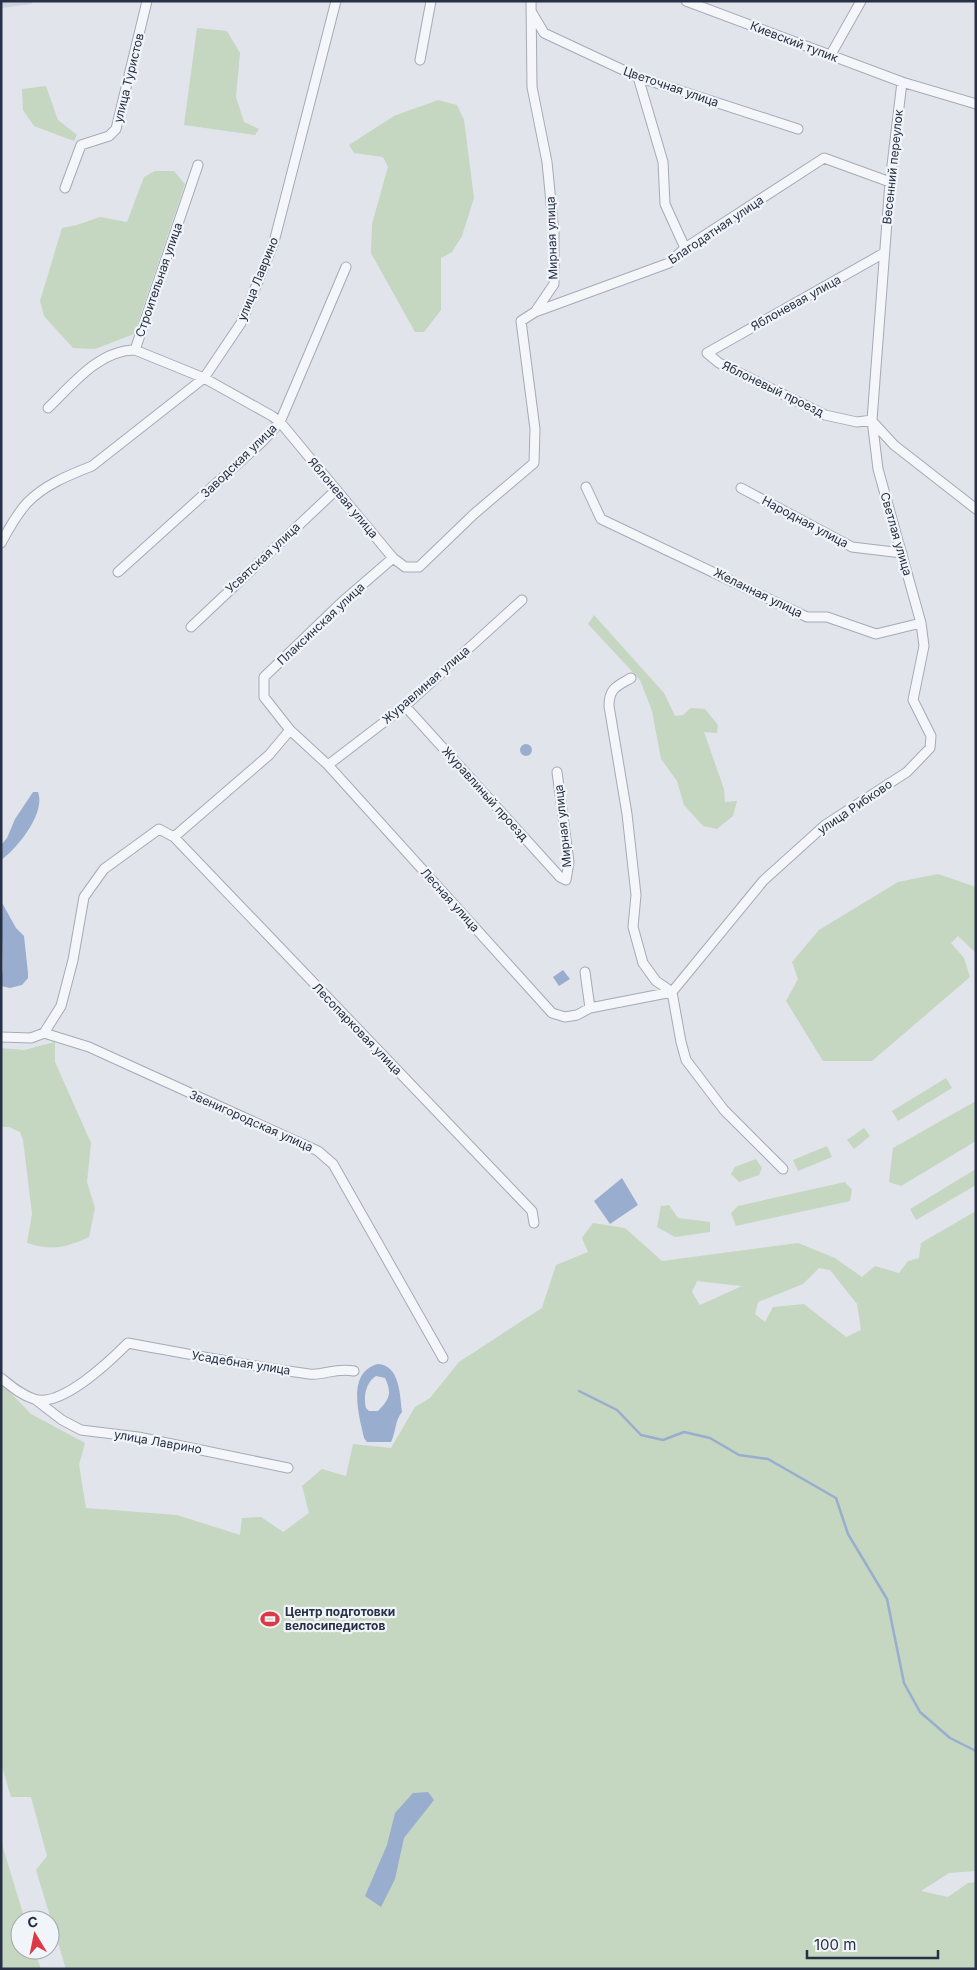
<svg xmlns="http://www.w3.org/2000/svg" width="977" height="1970" viewBox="0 0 977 1970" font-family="Inter,sans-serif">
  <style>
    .built { fill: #cfd3de }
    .green { fill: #c5d6c1; fill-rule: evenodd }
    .water { fill: #99aecf; fill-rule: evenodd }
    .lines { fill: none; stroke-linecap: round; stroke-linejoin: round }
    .stream { stroke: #99aecf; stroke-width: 2.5 }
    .street-casing { stroke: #a5aab6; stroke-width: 11 }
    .street { stroke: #f5f6f9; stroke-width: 9 }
    .labels { text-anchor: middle; stroke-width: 4.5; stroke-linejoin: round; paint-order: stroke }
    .street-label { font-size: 12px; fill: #273045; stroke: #f1f4f8 }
    .poi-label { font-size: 12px; font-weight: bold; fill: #273045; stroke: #f1f4f8; text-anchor: start }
  </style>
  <rect width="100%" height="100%" fill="#e1e4eb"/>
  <path class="built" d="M 1,1 L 31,1 L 32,4 L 1,8 Z"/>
  <path class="green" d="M 197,28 L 227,31 L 240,53 L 236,97 L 244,122 L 259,129 L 255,135 L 184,125 Z
    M 46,86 L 58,120 L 77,135 L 74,141 L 34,126 L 23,110 L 22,89 Z
    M 438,100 L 457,105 L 464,120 L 474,198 L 462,236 L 452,252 L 441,258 L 441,310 L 424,332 L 415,332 L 371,253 L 372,224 L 388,167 L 383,157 L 354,153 L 349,145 L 394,116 Z
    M 155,171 L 174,171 L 185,184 L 134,334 L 95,349 L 73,348 L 44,316 L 40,301 L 62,228 L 77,225 L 100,217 L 127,222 L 144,177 Z
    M 594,615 L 664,693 L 675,716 L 683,715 L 691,708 L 705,709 L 718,725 L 717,733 L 704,732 L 724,789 L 725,802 L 737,801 L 733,816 L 717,829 L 703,826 L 684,805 L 677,781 L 661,759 L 652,711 L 640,680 L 588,624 Z
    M 938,874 L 976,887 L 976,953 L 958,936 L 951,943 L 964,958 L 970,977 L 872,1061 L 823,1061 L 786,1001 L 798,979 L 792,962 L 819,930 L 898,882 Z
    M 55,1042 L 55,1062 L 91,1143 L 87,1182 L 95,1208 L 89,1237 C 65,1248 53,1251 27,1243 L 32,1214 L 23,1140 L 20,1132 L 9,1127 L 1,1127 L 1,1048 L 24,1050 Z
    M 946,1078 L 952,1088 L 898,1121 L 892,1111 Z
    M 976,1101 L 976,1141 L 901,1186 L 889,1182 L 893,1148 Z
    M 864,1128 L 870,1136 L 854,1149 L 847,1140 Z
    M 827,1146 L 832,1157 L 798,1171 L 793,1160 Z
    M 756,1159 L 762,1168 L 759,1175 L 739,1182 L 731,1174 L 735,1167 Z
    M 976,1169 L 976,1185 L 916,1220 L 910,1209 Z
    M 845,1182 L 852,1190 L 850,1201 L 736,1226 L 731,1213 L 738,1206 Z
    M 669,1205 L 678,1218 L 710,1222 L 710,1232 L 675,1237 L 657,1227 L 661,1206 Z
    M 976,1211 L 976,1871 L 949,1873 L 921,1891 L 948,1897 L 968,1883 L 976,1882 L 976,1969 L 66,1969 L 36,1870 L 47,1856 L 31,1797 L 11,1797 L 1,1763 L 1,1383 L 31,1414 L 85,1443 L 79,1465 L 86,1508 L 177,1515 L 240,1535 L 242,1518 L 261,1517 L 283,1532 L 309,1513 L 302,1486 L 322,1469 L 346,1476 L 353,1444 L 391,1448 L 415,1407 L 430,1398 L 459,1362 L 542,1308 L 556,1265 L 588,1252 L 582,1238 L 593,1223 L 625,1228 L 662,1261 L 798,1243 L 835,1258 L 862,1277 L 875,1266 L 899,1273 L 908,1261 L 919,1258 L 921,1243 ZM 819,1268 L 830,1270 L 857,1304 L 861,1330 L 846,1337 L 804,1304 L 773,1307 L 765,1322 L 755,1314 L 758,1302 L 803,1284 ZM 697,1281 L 741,1286 L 742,1286 L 700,1305 L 692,1292 Z
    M 1,1841 L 25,1920 L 20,1920 L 20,1950 L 34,1950 L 41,1969 L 1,1969 Z"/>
  <path class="water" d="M520 750a6 6 0 1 1 12 0a6 6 0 1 1-12 0Z
    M 33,792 L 38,792 C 46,813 17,849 1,860 L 1,845 L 7,838 L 15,819 Z
    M 1,901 L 16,928 L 24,936 L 28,973 L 28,978 L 22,985 L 10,988 L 1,986 L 3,967 Z
    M 563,970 L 570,979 L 559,986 L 553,977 Z
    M 622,1178 L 638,1205 L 610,1224 L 594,1201 Z
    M 378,1364 C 400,1365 400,1396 402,1412 C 395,1420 396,1432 391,1442 L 367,1442 L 364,1438 C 359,1416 346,1372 378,1364 ZM 376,1376 L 385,1378 C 392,1393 390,1399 378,1411 L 369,1411 L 366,1408 C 363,1397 366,1382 376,1376 Z
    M 428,1792 L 434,1800 L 404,1838 L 395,1879 L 381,1907 L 365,1896 L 387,1845 L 395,1813 L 413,1793 Z"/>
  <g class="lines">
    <path class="stream" d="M 579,1391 L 617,1410 L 641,1435 L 663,1440 L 684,1432 L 710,1438 L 739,1455 L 768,1459 L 836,1498 L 848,1534 L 887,1599 L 904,1683 L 920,1712 L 950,1738 L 976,1751"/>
    <g class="street-casing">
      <path id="street" d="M 686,1 L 902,82 L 976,104
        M 531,11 L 544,33 L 638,77 L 798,129
        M 830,56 L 861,1
        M 420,60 L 431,1
        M 638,77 L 663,162 L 665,204 L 685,248
        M 65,188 L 81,145 L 109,136 L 116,129 L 147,1
        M 535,312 L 669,263 L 685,248 L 824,158 L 890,182
        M 135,350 L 204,378 L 272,416 L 280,422 L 393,558 L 405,567 L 419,567 L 474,514 L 534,463 L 535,429 L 521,321 L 535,312 L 554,284 L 554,233 L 547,162 L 532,87 L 531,1
        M 48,408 C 72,385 99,350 135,350 L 198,165
        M 872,420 L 857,422 L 825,415 L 719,363 L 707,353 L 884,253
        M 872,421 L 894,445 L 976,509
        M 586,487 L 601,519 L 807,617 L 827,617 L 876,634 L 921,623
        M 741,488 L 852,547 L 902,553
        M 1,543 C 8,530 17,514 27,503 C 44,485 69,475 92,466 L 204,378 L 241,323 L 274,242 L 336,1
        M 393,558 L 342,602 L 264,677 L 264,697 L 290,730 L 328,765 L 552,1013 L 565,1017 L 577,1015 L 590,1008 L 672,992 L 763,881 L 825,825 L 907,772 L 930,748 L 931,736 L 913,700 L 924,646 L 921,623 L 878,469 L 872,420 L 890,182 L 902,82
        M 118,572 L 262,442 L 280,422 L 346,267
        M 191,627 L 336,490
        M 631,678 C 617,686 609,688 609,706 L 627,814 L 636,895 L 633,927 L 643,963 L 656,981 L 672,992 L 681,1042 L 686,1060 L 724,1110 L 783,1169
        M 405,706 L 560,877 L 566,880 L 569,862 L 557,772
        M 328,765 L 405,706 L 522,600
        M 174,837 L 532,1211 L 534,1223
        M 585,972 L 590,1008
        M 44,1033 L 89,1047 L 318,1151 L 333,1164 L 443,1358
        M 1,1037 L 31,1038 L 44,1033 L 61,1006 L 73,960 L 84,897 L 104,869 L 159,829 L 174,837 L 269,755 L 290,730
        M 1,1378 C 11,1386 21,1395 34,1399 C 61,1408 110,1361 128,1343 C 188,1354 248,1366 309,1374 C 324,1376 335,1367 354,1371
        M 36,1400 L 62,1420 L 81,1430 L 138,1437 L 288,1468"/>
    </g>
    <use href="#street" class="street"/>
  </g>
  <defs>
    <g id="stadium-bare" transform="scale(1.5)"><path d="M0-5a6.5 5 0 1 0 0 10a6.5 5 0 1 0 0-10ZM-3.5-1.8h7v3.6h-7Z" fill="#dd3944" stroke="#f1f4f8" stroke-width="2.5" paint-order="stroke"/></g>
  </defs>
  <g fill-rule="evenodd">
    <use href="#stadium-bare" x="270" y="1619"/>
  </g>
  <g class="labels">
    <g class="street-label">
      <text transform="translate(794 42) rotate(21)" y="4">Киевский тупик</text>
      <text transform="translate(129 78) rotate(-76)" y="4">улица Туристов</text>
      <text transform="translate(671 87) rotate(19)" y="4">Цветочная улица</text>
      <text transform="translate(893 167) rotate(-84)" y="4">Весенний переулок</text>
      <text transform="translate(716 230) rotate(-34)" y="4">Благодатная улица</text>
      <text transform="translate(552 238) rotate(-92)" y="4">Мирная улица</text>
      <text transform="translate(258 279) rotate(-68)" y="4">улица Лаврино</text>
      <text transform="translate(159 280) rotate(-71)" y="4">Строительная улица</text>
      <text transform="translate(796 303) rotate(-29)" y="4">Яблоневая улица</text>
      <text transform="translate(773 389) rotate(26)" y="4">Яблоневый проезд</text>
      <text transform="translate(239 461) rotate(-44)" y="4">Заводская улица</text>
      <text transform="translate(343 498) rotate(50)" y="4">Яблоневая улица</text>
      <text transform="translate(805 522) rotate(28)" y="4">Народная улица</text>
      <text transform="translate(896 534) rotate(74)" y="4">Светлая улица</text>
      <text transform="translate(263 558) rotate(-43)" y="4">Усвятская улица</text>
      <text transform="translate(758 593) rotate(26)" y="4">Желанная улица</text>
      <text transform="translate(321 624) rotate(-43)" y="4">Плаксинская улица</text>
      <text transform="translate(426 685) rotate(-41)" y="4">Журавлиная улица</text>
      <text transform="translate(485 794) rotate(48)" y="4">Журавлиный проезд</text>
      <text transform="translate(855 807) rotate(-34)" y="4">улица Рибково</text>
      <text transform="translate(563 826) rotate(-96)" y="4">Мирная улица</text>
      <text transform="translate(450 900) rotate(48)" y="4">Лесная улица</text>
      <text transform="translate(357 1029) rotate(46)" y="4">Лесопарковая улица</text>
      <text transform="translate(251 1121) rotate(24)" y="4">Звенигородская улица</text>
      <text transform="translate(241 1363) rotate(9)" y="4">Усадебная улица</text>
      <text transform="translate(158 1442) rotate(10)" y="4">улица Лаврино</text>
    </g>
    <g class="poi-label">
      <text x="285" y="1616">Центр подготовки<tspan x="285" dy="14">велосипедистов</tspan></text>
    </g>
  </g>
  <rect width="977" height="1970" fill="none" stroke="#273045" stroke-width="5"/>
  <g transform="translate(35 1935) rotate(350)"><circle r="24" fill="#f1f4f8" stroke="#a0a6b0"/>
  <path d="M0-4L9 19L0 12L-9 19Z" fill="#dd3944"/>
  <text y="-8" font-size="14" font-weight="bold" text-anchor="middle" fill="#273045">С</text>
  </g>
  <path d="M807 1950v8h131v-8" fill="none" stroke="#273045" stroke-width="2.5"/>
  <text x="814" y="1950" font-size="15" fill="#273045" stroke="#f1f4f8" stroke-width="4" paint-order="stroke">100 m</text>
</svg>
